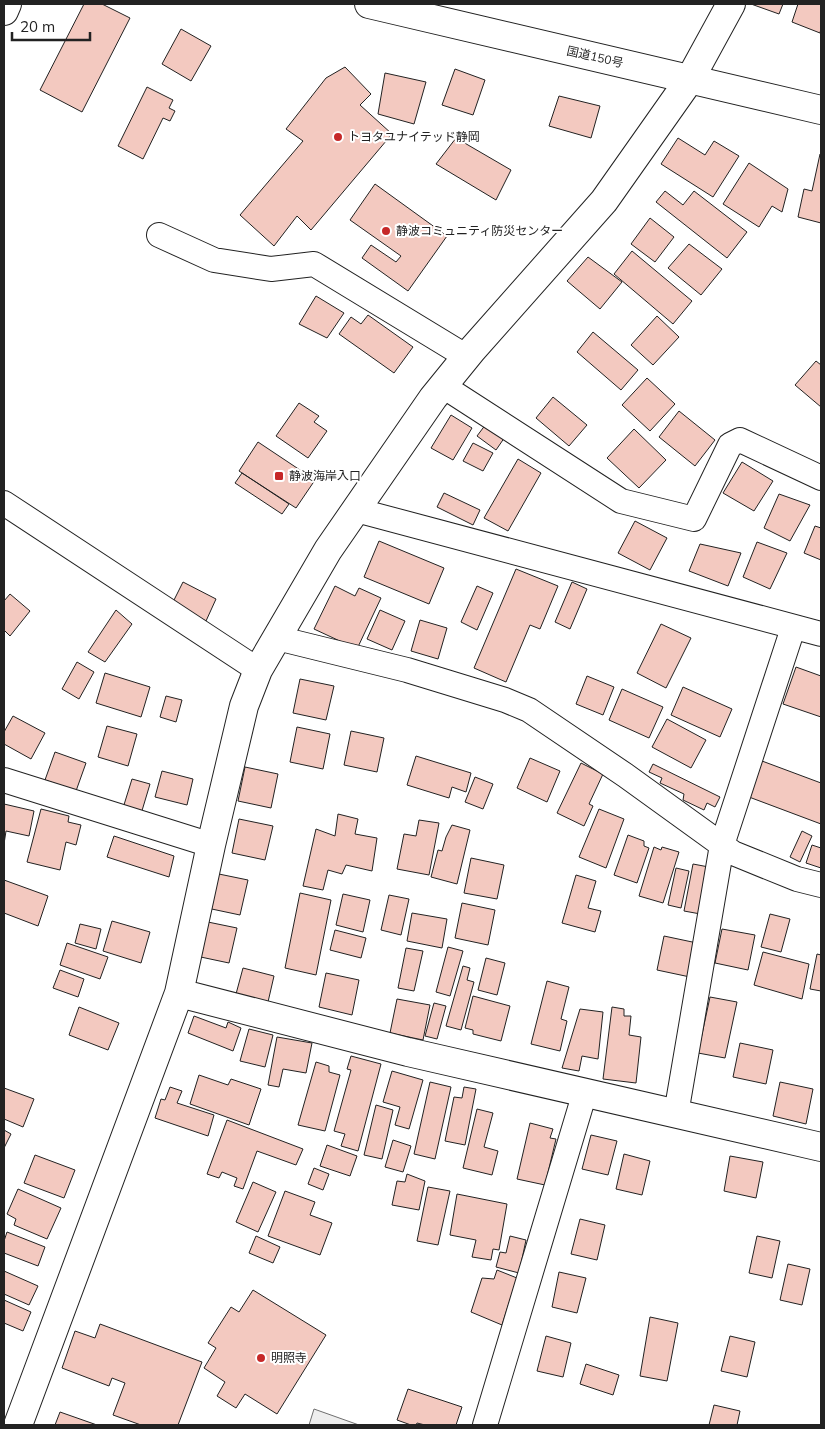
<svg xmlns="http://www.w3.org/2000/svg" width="825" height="1429" viewBox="0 0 825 1429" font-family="Mulish,'Noto Sans JP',sans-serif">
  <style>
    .green { fill: #eee; stroke: #6f6f6f }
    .building { fill: #f3c9c0; stroke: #222 }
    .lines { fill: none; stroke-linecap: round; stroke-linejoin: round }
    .street-casing { stroke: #222; stroke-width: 26 }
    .secondary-casing { stroke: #222; stroke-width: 30 }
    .highway-casing { stroke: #222; stroke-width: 30 }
    .street { stroke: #fff; stroke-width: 24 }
    .secondary { stroke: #fff; stroke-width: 28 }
    .highway { stroke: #fff; stroke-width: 28 }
    .poi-dot { fill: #c62828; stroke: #fff; stroke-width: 2 }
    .labels { text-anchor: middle; stroke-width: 4; stroke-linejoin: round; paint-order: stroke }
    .street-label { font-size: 12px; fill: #222; stroke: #fff }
    .poi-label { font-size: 12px; fill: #222; stroke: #fff; text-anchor: start }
  </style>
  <rect width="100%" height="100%" fill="#fff"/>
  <path class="green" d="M 314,1409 L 359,1425 L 309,1425 Z"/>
  <path class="building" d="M 84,4 L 102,4 L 130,18 L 82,112 L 40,90 Z
    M 751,4 L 783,4 L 779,14 Z
    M 798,4 L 821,4 L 821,28 L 820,33 L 792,22 Z
    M 181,29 L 211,46 L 191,81 L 162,64 Z
    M 345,67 L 371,94 L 360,105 L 392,134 L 311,230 L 297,216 L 274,246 L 240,215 L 303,141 L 286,129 L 326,78 Z
    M 455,69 L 485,80 L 473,115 L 442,105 Z
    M 385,73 L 426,82 L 414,124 L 378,114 Z
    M 147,87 L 173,100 L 169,108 L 175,111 L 170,121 L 163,118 L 143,159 L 118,146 Z
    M 559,96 L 600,106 L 591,138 L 549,126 Z
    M 456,138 L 511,170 L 496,200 L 436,164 Z
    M 678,138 L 705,155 L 714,141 L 739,156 L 713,197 L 661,164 Z
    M 820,154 L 821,155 L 821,223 L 798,217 L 804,189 L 812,191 Z
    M 749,163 L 788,189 L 782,212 L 772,206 L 759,227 L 723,204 Z
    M 375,184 L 447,236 L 408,291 L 362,258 L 371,245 L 396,262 L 401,256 L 350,220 Z
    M 665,191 L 683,205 L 694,191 L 747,232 L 727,258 L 656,202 Z
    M 650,218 L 674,237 L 655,262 L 631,244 Z
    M 689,244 L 722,269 L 701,295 L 668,268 Z
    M 632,251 L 692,301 L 673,324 L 614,274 Z
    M 588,257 L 622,282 L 600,309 L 567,281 Z
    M 316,296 L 344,313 L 327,338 L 299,324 Z
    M 368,315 L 413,347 L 394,373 L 339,334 L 351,317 L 361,324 Z
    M 657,316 L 679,337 L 653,365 L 631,345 Z
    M 593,332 L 638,370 L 621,390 L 577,352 Z
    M 816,361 L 821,365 L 821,407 L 795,385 Z
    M 647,378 L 675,404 L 650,431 L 622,405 Z
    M 553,397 L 587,425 L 569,446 L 536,418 Z
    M 299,403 L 319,416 L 314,422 L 327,431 L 308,458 L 276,436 Z
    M 679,411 L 715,440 L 695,466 L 659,437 Z
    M 451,415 L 472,428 L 453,460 L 431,448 Z
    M 489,420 L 507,434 L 496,450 L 477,436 Z
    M 634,429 L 666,460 L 639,488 L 607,458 Z
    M 258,442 L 315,480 L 296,508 L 239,471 Z
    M 473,443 L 493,453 L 483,471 L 463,461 Z
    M 518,459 L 541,473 L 508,531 L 484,518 Z
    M 742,462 L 773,481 L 754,511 L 723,493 Z
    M 242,473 L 289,504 L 282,514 L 235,483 Z
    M 444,493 L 480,510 L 473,525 L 437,507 Z
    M 779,494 L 810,505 L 790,541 L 764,528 Z
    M 635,521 L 667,538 L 650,570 L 618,553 Z
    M 815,526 L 821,528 L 821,560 L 804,553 Z
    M 379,541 L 444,568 L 429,604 L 364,577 Z
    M 757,542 L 787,553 L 770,589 L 743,577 Z
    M 700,544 L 741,553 L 728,586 L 689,571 Z
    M 516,569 L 558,586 L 540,629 L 530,625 L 506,682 L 474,668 Z
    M 183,582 L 216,599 L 206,621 L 172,604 Z
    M 572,582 L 587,589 L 570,629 L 555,622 Z
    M 335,586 L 355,596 L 359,588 L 381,598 L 357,649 L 314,629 Z
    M 477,586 L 493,593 L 477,630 L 461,622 Z
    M 10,594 L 30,611 L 10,636 L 4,630 L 4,601 Z
    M 116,610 L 132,624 L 105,662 L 88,652 Z
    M 380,610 L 405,621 L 392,650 L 367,639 Z
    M 420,620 L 447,628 L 438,659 L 411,651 Z
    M 661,624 L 691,638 L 666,688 L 637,673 Z
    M 77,662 L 94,672 L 79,699 L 62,689 Z
    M 796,667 L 821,676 L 821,717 L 783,704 Z
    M 105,673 L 150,687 L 141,717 L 96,703 Z
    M 587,676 L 614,687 L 603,715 L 576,704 Z
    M 300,679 L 334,686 L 326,720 L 293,713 Z
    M 683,687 L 732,709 L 720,737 L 671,715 Z
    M 622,689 L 663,707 L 649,738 L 609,720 Z
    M 166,696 L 182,700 L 176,722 L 160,717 Z
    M 13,716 L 45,733 L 31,759 L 4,744 L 4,732 Z
    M 667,719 L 706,740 L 691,768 L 652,747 Z
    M 107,726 L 137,734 L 128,766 L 98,757 Z
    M 297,727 L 330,734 L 323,769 L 290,762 Z
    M 351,731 L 384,738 L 377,772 L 344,765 Z
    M 55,752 L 86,763 L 76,791 L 45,780 Z
    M 416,756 L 471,773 L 466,792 L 452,787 L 449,798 L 407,785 Z
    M 530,758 L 560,771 L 547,802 L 517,788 Z
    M 762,761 L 821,783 L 821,824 L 749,797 Z
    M 581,763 L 603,774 L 589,804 L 593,806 L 584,826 L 557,813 Z
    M 653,764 L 720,797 L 715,807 L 707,803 L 704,810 L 683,800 L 684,794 L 660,783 L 662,778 L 649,772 Z
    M 245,767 L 278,774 L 271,808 L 238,801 Z
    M 162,771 L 193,779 L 187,805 L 155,797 Z
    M 475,777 L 493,784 L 483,809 L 465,802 Z
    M 132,779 L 150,784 L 141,814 L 123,808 Z
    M 4,804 L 34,811 L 29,836 L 6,831 L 4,844 Z
    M 41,809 L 69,816 L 68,822 L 81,825 L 76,845 L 66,842 L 60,870 L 27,862 Z
    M 599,809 L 624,819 L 606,868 L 579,857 Z
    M 338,814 L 358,819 L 355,834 L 377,838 L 372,871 L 346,865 L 342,874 L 328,870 L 323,890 L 303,886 L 316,829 L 335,836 Z
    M 239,819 L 273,826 L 265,860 L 232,853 Z
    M 419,820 L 439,823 L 429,875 L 397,869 L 404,834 L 416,836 Z
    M 452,825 L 470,830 L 457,884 L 431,877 L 438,850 L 442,851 L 446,837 Z
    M 802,831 L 812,836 L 800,862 L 790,857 Z
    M 628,835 L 644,841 L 644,846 L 649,848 L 637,883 L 614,875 Z
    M 114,836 L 174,856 L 169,877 L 107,857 Z
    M 812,845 L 821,848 L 821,868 L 806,863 Z
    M 654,847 L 661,850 L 662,847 L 679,852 L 663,903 L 639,896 Z
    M 471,858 L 504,865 L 497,899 L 464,893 Z
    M 693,864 L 714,868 L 706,915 L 684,911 Z
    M 676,868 L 689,871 L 681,908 L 668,905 Z
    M 214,873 L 248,880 L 240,915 L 207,908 Z
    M 576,875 L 596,881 L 588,908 L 601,911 L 595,932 L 562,923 Z
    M 4,880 L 48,896 L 38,926 L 4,913 Z
    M 300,893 L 331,900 L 316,975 L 285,968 Z
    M 343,894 L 370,900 L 363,932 L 336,925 Z
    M 389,895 L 409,899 L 401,935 L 381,930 Z
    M 462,903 L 495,910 L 488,945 L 455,938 Z
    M 412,913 L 447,919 L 442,948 L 407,941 Z
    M 770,914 L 790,919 L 781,952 L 761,947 Z
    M 112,921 L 150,932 L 141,963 L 103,951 Z
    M 203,921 L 237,928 L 229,963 L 196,956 Z
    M 80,924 L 101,929 L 96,949 L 75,943 Z
    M 722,929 L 755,935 L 748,970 L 715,963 Z
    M 335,930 L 366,938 L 361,958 L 330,950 Z
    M 664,936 L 697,943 L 690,977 L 657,970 Z
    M 67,943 L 108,957 L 100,979 L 60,965 Z
    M 448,947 L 463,951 L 450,996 L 436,992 Z
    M 406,948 L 423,951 L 414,991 L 398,988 Z
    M 763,952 L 809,964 L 802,999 L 754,985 Z
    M 817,954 L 821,955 L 821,991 L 810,989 Z
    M 486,958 L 505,963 L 497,995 L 478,990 Z
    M 463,966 L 470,968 L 467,980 L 474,982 L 461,1030 L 446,1026 Z
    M 243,968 L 274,976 L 268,1002 L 236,994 Z
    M 60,970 L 84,979 L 78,997 L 53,988 Z
    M 326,973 L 359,980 L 352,1015 L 319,1007 Z
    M 547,981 L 569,987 L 561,1019 L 567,1021 L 560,1051 L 531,1044 Z
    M 473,996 L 510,1006 L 501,1041 L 473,1034 L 473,1030 L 465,1028 Z
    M 710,997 L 737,1002 L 725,1058 L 698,1053 Z
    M 397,999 L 430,1005 L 423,1040 L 390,1033 Z
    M 434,1003 L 446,1006 L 437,1039 L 425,1036 Z
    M 79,1007 L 119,1023 L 108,1050 L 69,1035 Z
    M 612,1007 L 624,1009 L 624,1016 L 631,1016 L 629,1035 L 641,1037 L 636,1083 L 603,1079 Z
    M 580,1009 L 603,1012 L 598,1059 L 582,1056 L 579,1071 L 562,1068 Z
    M 194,1016 L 226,1028 L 228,1022 L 241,1028 L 233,1051 L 188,1033 Z
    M 249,1029 L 273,1035 L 265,1067 L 240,1061 Z
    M 277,1037 L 312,1043 L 306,1073 L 283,1069 L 279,1087 L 268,1085 Z
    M 740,1043 L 773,1050 L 766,1084 L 733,1077 Z
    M 351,1056 L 381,1064 L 358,1151 L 341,1146 L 345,1134 L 334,1131 L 351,1070 L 347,1069 Z
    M 316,1062 L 329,1066 L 329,1072 L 340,1075 L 325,1131 L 298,1125 Z
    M 392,1071 L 423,1080 L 409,1129 L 395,1125 L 400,1107 L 383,1102 Z
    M 199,1075 L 228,1085 L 231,1079 L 261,1089 L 249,1125 L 190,1104 Z
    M 430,1082 L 451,1087 L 435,1159 L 414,1154 Z
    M 780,1082 L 813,1089 L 806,1124 L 773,1116 Z
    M 170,1087 L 182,1091 L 177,1103 L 214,1115 L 208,1136 L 155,1118 L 161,1099 L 165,1100 Z
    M 464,1087 L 476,1089 L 465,1145 L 445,1141 L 454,1097 L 462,1098 Z
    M 4,1088 L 34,1099 L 23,1127 L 4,1119 Z
    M 376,1105 L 393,1110 L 382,1159 L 364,1155 Z
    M 477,1109 L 493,1113 L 484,1147 L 498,1151 L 492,1175 L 463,1168 Z
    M 227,1120 L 303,1149 L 296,1165 L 257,1151 L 243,1189 L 234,1186 L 237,1178 L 222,1172 L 219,1178 L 207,1174 Z
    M 530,1123 L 553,1129 L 550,1138 L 556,1139 L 545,1185 L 517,1179 Z
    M 4,1130 L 11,1134 L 4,1148 Z
    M 591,1135 L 617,1141 L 608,1175 L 582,1169 Z
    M 393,1140 L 411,1146 L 403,1172 L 385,1167 Z
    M 327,1145 L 357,1156 L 350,1176 L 320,1166 Z
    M 624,1154 L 650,1161 L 642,1195 L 616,1189 Z
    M 35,1155 L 75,1170 L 64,1198 L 24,1183 Z
    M 730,1156 L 763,1162 L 756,1198 L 724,1191 Z
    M 314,1168 L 329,1174 L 323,1190 L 308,1184 Z
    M 407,1174 L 425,1181 L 419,1210 L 392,1205 L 397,1181 L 405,1182 Z
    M 253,1182 L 276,1192 L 258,1232 L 236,1222 Z
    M 428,1187 L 450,1191 L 438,1245 L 417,1241 Z
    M 18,1189 L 61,1208 L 47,1239 L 14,1225 L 16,1219 L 7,1214 Z
    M 285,1191 L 315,1202 L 310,1215 L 332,1223 L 320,1255 L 268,1236 Z
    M 457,1194 L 507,1204 L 499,1250 L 493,1249 L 491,1260 L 472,1257 L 476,1240 L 450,1235 Z
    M 580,1219 L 605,1225 L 597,1260 L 571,1254 Z
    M 7,1232 L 45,1247 L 38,1266 L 4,1253 L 4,1241 Z
    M 256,1236 L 280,1247 L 273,1263 L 249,1253 Z
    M 510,1236 L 526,1240 L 519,1273 L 496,1267 L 500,1252 L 506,1253 Z
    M 757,1236 L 780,1241 L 772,1278 L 749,1273 Z
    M 788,1264 L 810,1269 L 802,1305 L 780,1300 Z
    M 497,1270 L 517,1278 L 502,1325 L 471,1312 L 482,1278 L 494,1279 Z
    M 4,1271 L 38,1286 L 29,1305 L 4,1294 Z
    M 559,1272 L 586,1278 L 577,1313 L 552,1307 Z
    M 253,1290 L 326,1335 L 277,1414 L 245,1394 L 236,1408 L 217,1396 L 225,1382 L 204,1368 L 216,1348 L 208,1343 L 231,1307 L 239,1312 Z
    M 4,1300 L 31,1312 L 23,1331 L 4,1323 Z
    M 650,1317 L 678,1323 L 667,1381 L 640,1376 Z
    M 100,1324 L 202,1362 L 178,1425 L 141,1425 L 113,1415 L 125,1383 L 112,1378 L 109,1386 L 62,1368 L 75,1331 L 95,1338 Z
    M 546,1336 L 571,1343 L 563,1377 L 537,1371 Z
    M 730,1336 L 755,1342 L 747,1377 L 721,1371 Z
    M 586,1364 L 619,1375 L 613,1395 L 580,1384 Z
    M 408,1389 L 462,1407 L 456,1425 L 425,1425 L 417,1423 L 416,1425 L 411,1425 L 397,1420 Z
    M 714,1405 L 740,1411 L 737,1425 L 709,1425 Z
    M 60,1412 L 97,1425 L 55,1425 Z"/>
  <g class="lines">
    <g class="street-casing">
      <path id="street" d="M 159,235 L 214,260 L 271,269 L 314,264 L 467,357
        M 443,386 L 621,501 L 694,519 L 730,445 L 740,440 L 821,478
        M 4,503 L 258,670
        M 356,510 L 821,634
        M 277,638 L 407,670 L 505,700 L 529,710 L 625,775 L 733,853 L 797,879 L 821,885
        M 4,780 L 211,845
        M 676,1114 L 722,845 L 793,628
        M 485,1425 L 585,1092"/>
    </g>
    <g class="secondary-casing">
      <path id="secondary" d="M 4,11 L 7,4
        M 179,993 L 408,1052 L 821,1147
        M 18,1425 L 179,993 L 211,845 L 244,706 L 258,670 L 328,550 L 433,398 L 472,350 L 604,201 L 690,79 L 731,4"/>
    </g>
    <g class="highway-casing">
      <path id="highway" d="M 369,4 L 821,110"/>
    </g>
    <use href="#street" class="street"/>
    <use href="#secondary" class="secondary"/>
    <use href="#highway" class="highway"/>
  </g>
  <g class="poi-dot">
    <circle cx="338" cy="137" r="5"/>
    <circle cx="386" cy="231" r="5"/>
    <rect x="274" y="471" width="10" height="10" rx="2.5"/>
    <circle cx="261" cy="1358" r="5"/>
  </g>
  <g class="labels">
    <g class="street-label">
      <text transform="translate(595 57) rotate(13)" y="4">国道150号</text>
    </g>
    <g class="poi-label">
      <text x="348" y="141">トヨタユナイテッド静岡</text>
      <text x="396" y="235">静波コミュニティ防災センター</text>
      <text x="289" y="480">静波海岸入口</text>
      <text x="271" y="1362">明照寺</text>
    </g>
  </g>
  <rect width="825" height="1429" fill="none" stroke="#222222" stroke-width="10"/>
  <path d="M12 32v8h78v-8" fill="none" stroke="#222222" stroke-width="2.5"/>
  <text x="20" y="32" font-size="15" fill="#222222" stroke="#ffffff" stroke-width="4" paint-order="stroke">20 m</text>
</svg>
